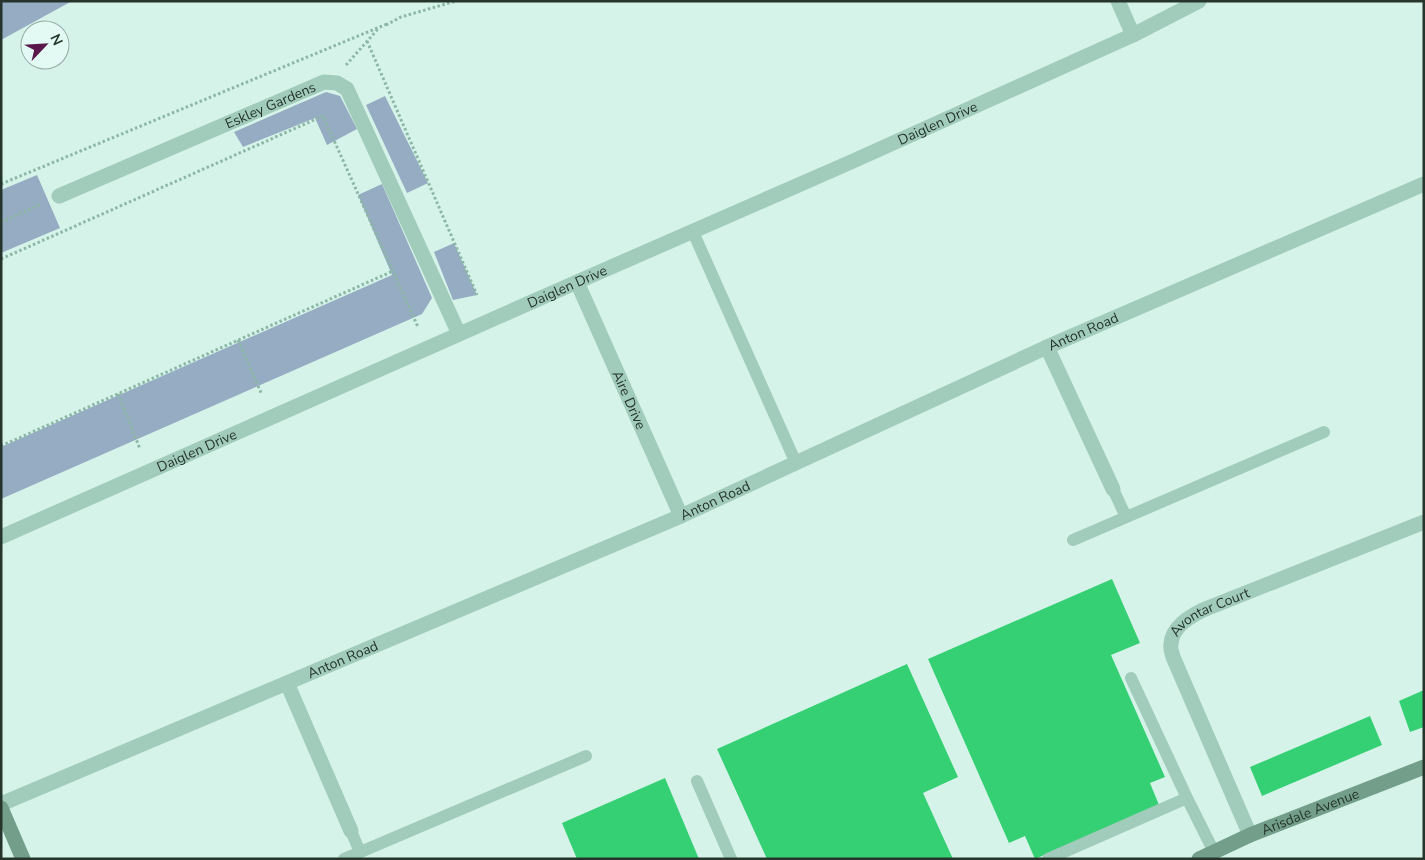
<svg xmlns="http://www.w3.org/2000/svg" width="1425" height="860" viewBox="0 0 1425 860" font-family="'Nunito Sans',sans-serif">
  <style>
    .green { fill: #95acc3 }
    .building { fill: #36d074 }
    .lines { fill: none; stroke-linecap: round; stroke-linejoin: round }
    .path { stroke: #8bb7a5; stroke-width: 3; stroke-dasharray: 2.5 2.5; stroke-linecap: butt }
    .lane { stroke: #a1cbbb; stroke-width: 12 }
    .street { stroke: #a1cbbb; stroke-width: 15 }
    .secondary { stroke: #739f8a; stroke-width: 15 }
    .labels { text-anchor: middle; stroke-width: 5; stroke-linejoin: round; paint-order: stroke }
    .street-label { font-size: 14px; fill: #25352c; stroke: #e2faf3 }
  </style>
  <rect width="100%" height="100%" fill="#d6f3ea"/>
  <path class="green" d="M 1,1 L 72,1 L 1,40 Z
    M 326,92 L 340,96 L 357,129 L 327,145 L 315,118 L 243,147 L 234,132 Z
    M 385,96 L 428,183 L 407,193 L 366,105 Z
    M 37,175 L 60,228 L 1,253 L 1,190 Z
    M 382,184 L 432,298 L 422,314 L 1,499 L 1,447 L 392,275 L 358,195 Z
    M 454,243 L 477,295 L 453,300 L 434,252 Z"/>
  <path class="building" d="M 1112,579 L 1140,643 L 1111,655 L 1165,777 L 1150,783 L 1159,805 L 1035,859 L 1025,836 L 1009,843 L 928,659 Z
    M 907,664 L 958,777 L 923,793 L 953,859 L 767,859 L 717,749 Z
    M 1424,690 L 1424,727 L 1410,732 L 1399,701 Z
    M 1370,716 L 1382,745 L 1262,796 L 1250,767 Z
    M 665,778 L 699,859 L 577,859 L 562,823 Z"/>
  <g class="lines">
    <path class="path" d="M 386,25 L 401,17 L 456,1
      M 367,41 L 477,295
      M 346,65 L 378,29
      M 1,184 L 387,24
      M 1,222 L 42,204
      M 1,259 L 323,116 L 418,327
      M 238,340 L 262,395
      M 118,394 L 140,449
      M 1,446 L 393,271"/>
    <path class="lane" d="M 693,232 L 796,463
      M 1113,489 L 1126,517
      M 1073,540 L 1324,432
      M 697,781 L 731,859
      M 1187,798 L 1214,852
      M 351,831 L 360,852
      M 344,859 L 586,756
      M 1048,859 L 1187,798 L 1131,678"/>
    <g class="street">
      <path d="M 1118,1 L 1133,35"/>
      <path id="s1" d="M 59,196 L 324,82 L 337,83 L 347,89 L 459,334"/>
      <path id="s2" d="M 577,282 L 681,516"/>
      <path d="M 1047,347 L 1113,489"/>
      <path id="s3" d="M 1,537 L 577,282 L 851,162 L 1133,35 L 1199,1"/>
      <path d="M 287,683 L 351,831"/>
      <path id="s4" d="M 1,804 L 681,516 L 1047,347 L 1424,184"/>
      <path id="s5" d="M 1250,835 L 1173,657 C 1172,653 1170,648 1171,644 C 1172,627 1189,617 1203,610 L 1424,522"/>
    </g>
    <g class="secondary">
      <path d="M 1,808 L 23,859"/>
      <path id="s6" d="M 1199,859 L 1250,835 L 1424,767"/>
    </g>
  </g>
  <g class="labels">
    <g class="street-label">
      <text dy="5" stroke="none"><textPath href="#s1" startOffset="230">Eskley Gardens</textPath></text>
      <text dy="5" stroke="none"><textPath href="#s3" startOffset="1024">Daiglen Drive</textPath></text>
      <text dy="5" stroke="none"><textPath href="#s3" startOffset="619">Daiglen Drive</textPath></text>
      <text dy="5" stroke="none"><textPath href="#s4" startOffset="1181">Anton Road</textPath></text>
      <text dy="5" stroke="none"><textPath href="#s2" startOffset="129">Aire Drive</textPath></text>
      <text dy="5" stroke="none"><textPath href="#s3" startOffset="214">Daiglen Drive</textPath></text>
      <text dy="5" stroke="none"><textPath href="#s4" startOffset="776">Anton Road</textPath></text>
      <text dy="5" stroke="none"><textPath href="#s5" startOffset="261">Avontar Court</textPath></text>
      <text dy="5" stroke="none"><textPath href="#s4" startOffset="371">Anton Road</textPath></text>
      <text dy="5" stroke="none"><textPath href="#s6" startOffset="121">Arisdale Avenue</textPath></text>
    </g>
  </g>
  <rect width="1425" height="860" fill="none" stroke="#25352c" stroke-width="5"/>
  <g transform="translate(45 45) rotate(65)"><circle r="24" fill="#e2faf3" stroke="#96aba3"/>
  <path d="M0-4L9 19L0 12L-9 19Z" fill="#5a174b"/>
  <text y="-8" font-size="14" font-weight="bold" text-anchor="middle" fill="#25352c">N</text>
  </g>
</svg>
